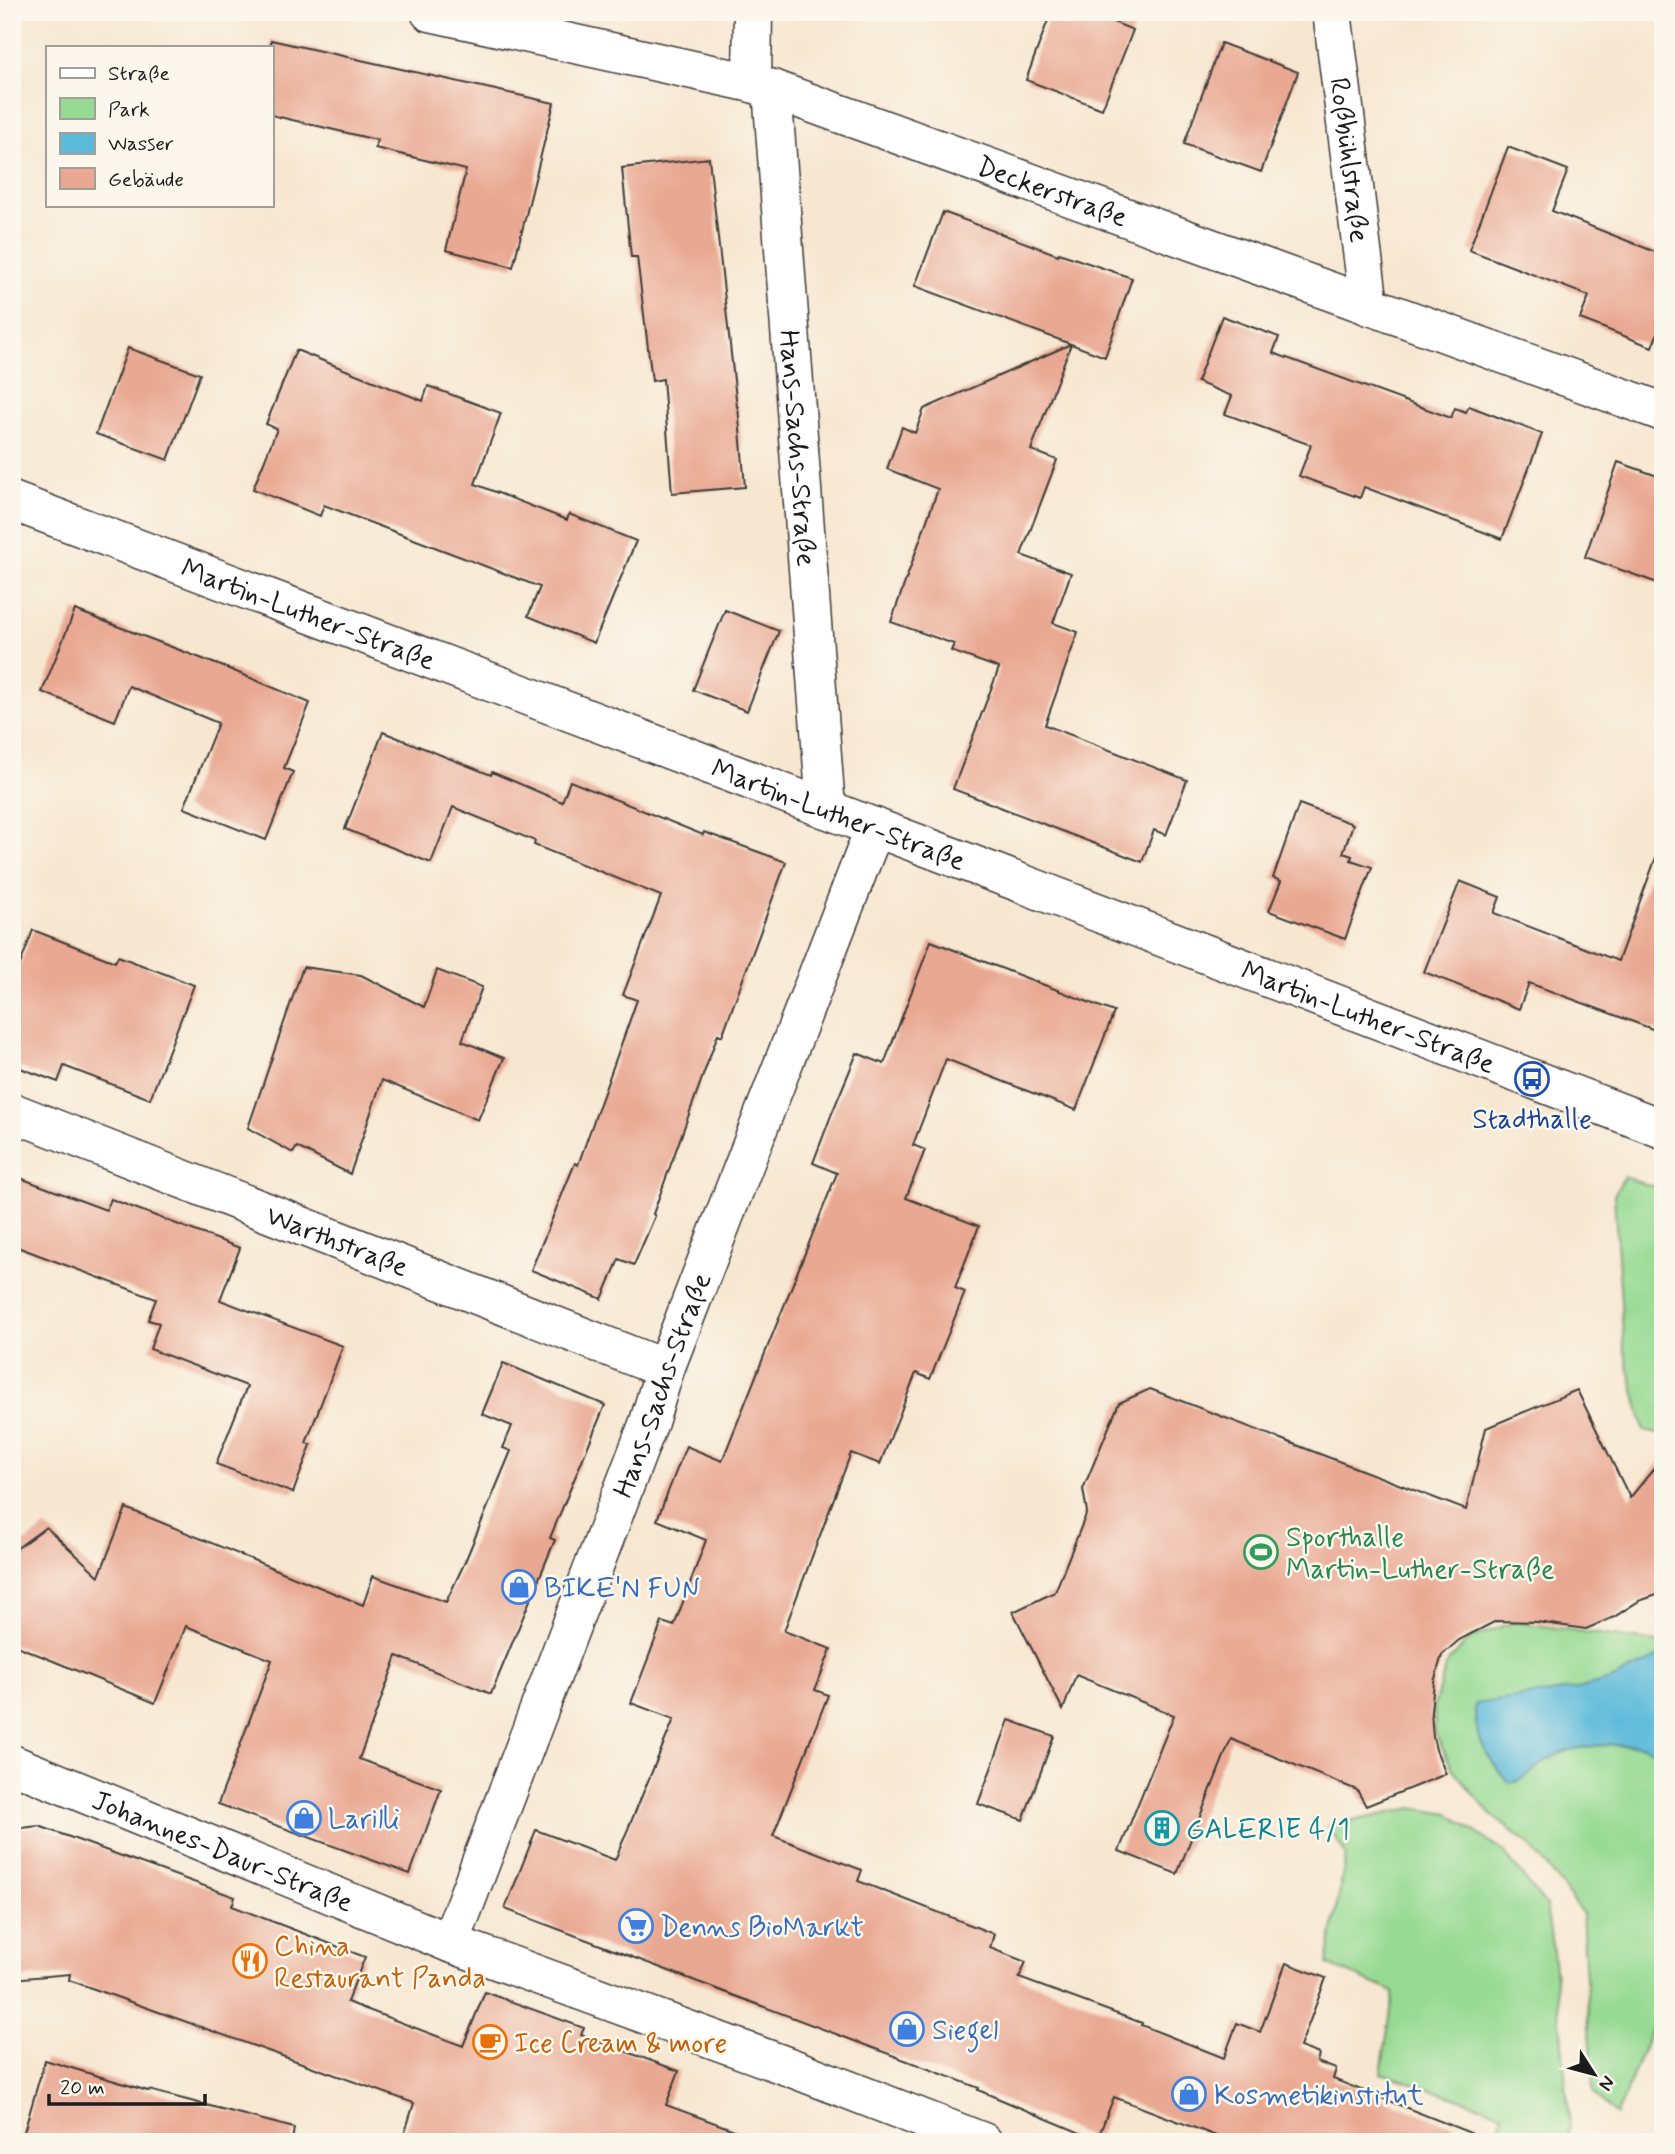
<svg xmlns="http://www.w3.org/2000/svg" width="1675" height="2154" viewBox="0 0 1675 2154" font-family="Mynerve,sans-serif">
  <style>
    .green { fill: #97da93; stroke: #5a7b58; stroke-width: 2 }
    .water { fill: #5bbada; stroke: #3c6b7b; stroke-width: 2 }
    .building { fill: #e9a892 }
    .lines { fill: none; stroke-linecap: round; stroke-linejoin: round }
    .minor-casing { stroke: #3d3a37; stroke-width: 41 }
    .minor { stroke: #fff; stroke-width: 38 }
    .labels { text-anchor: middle; stroke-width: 5; stroke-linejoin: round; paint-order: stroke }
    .street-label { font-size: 28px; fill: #1c1c1c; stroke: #fbf7ec }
    .transit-label { font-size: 28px; fill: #164399; stroke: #fbf7ec }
    .leisure-label { font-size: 28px; fill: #27864d; stroke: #fbf7ec; text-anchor: start }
    .shop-label { font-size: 28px; fill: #366cbe; stroke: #fbf7ec; text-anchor: start }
    .culture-label { font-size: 28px; fill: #0d838f; stroke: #fbf7ec; text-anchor: start }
    .food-label { font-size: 28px; fill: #c56008; stroke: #fbf7ec; text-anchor: start }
  </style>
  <rect width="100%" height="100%" fill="#fbf7ec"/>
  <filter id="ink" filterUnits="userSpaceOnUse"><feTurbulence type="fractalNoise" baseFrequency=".0143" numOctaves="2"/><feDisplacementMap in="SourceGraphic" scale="14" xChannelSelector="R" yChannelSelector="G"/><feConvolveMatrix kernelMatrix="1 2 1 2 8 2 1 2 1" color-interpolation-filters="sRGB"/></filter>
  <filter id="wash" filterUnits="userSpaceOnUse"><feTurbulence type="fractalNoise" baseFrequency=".00686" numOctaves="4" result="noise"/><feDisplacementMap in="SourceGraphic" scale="28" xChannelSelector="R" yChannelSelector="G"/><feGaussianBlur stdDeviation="1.57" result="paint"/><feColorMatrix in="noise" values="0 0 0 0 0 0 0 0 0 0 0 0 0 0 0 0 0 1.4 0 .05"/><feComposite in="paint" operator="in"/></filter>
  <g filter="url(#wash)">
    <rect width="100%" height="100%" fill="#f7e7d1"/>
    <path class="green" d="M 1624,1177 L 1663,1190 L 1663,1435 L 1644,1431 L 1624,1349 L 1614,1195 Z
      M 1514,1622 L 1663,1643 L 1663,1999 L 1617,2115 L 1593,2093 L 1582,1913 L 1548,1867 L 1527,1843 L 1490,1814 L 1453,1769 L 1435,1734 L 1434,1706 L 1447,1663 L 1471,1638 Z
      M 1413,1808 L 1449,1814 L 1503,1851 L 1546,1906 L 1554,1959 L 1570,2126 L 1567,2142 L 1495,2142 L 1503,2113 L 1381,2073 L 1394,1992 L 1327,1964 L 1346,1855 L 1328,1826 Z"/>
    <path class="water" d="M 1663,1655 L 1663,1748 C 1655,1752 1651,1751 1644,1746 C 1611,1745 1575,1742 1546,1761 C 1531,1770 1528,1780 1509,1783 C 1488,1759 1473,1737 1475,1704 L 1577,1689 L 1611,1680 Z"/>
    <g id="blocks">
      <path class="building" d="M 1051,12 L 1089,12 L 1133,30 L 1102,109 L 1026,80 Z
        M 271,40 L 554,103 L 513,267 L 446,250 L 466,170 L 375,148 L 377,140 L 271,115 Z
        M 1221,43 L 1298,72 L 1261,172 L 1184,144 Z
        M 1508,147 L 1568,170 L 1552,211 L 1663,255 L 1663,321 L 1652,347 L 1580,319 L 1589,296 L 1469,250 Z
        M 709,158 L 737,407 L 738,407 L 745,487 L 672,493 L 663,379 L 652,381 L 637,257 L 631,257 L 622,168 Z
        M 943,212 L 1058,255 L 1059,253 L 1132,278 L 1105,357 L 1071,344 L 1031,450 L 1057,460 L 1021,555 L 1071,573 L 1053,623 L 1078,632 L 1045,725 L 1187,780 L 1166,835 L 1154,830 L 1142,862 L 953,789 L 999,668 L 951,651 L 954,644 L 891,622 L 938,489 L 887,469 L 902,427 L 915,433 L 924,409 L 1071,344 L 915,286 Z
        M 1222,316 L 1279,337 L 1273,353 L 1451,418 L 1455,408 L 1466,412 L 1469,406 L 1542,434 L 1502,539 L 1364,487 L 1360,498 L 1299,476 L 1311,445 L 1225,414 L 1232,396 L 1197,382 Z
        M 128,348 L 200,374 L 168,460 L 96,434 Z
        M 296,350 L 423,401 L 428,386 L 501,413 L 475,484 L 567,520 L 569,514 L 636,541 L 594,643 L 528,616 L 540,587 L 324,505 L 320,516 L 253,489 L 277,429 L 266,424 Z
        M 1618,462 L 1663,478 L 1663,585 L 1585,557 Z
        M 75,610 L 229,669 L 310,703 L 284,768 L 293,772 L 266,840 L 184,808 L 218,723 L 129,686 L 115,721 L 42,692 Z
        M 725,610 L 779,631 L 747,711 L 693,690 Z
        M 383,732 L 491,775 L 492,772 L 562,802 L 570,781 L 703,835 L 704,832 L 786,862 L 722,1036 L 718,1034 L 653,1214 L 655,1216 L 634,1265 L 619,1259 L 602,1299 L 531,1270 L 575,1163 L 578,1165 L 637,1000 L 623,995 L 661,896 L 534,845 L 535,841 L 453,807 L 431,863 L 345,829 Z
        M 1299,804 L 1353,824 L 1343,853 L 1352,856 L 1351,860 L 1372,867 L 1345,939 L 1269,911 L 1281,881 L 1273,878 Z
        M 1658,852 L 1663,853 L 1663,1033 L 1529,983 L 1519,1009 L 1424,972 L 1460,881 L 1500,897 L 1494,913 L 1618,961 Z
        M 33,930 L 115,962 L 118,956 L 194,985 L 150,1099 L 64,1066 L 58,1082 L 12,1065 L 12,986 Z
        M 931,941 L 1114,1012 L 1076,1110 L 946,1059 L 913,1145 L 925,1150 L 906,1198 L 979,1226 L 955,1288 L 965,1292 L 930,1379 L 916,1373 L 880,1464 L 851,1453 L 784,1631 L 831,1649 L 815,1690 L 828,1695 L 773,1836 L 862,1870 L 858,1881 L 994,1934 L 990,1948 L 1026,1962 L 1019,1978 L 1142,2023 L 1141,2025 L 1224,2058 L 1237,2023 L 1260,2032 L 1286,1963 L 1326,1978 L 1300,2047 L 1319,2054 L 1317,2062 L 1336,2069 L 1333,2079 L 1486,2139 L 1485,2142 L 1232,2142 L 1114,2097 L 1097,2140 L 978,2090 L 979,2088 L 505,1909 L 536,1830 L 615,1860 L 674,1719 L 631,1703 L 662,1622 L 674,1626 L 706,1540 L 657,1520 L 686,1446 L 722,1461 L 837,1173 L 813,1163 L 832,1113 L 857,1053 L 884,1064 Z
        M 303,967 L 361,975 L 424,1007 L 437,970 L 482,987 L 462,1041 L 504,1058 L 478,1120 L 382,1080 L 350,1174 L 297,1147 L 293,1153 L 248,1128 Z
        M 12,1175 L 106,1210 L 111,1199 L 240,1248 L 220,1300 L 343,1346 L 306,1443 L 311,1445 L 293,1493 L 216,1464 L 247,1386 L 150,1349 L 159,1323 L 148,1320 L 156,1299 L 12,1245 Z
        M 503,1363 L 605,1405 L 550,1538 L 555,1540 L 491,1694 L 397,1656 L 359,1759 L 441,1789 L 410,1874 L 218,1804 L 272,1660 L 186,1626 L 155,1703 L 12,1644 L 12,1552 L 46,1527 L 99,1576 L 126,1508 L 363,1605 L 373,1576 L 446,1602 L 464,1564 L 511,1451 L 503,1448 L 512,1426 L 482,1414 Z
        M 1150,1389 L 1466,1510 L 1486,1428 L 1577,1390 L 1630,1498 L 1663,1457 L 1663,1593 L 1639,1601 L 1614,1617 L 1586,1629 L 1537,1622 L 1496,1621 L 1459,1640 L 1442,1655 L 1434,1682 L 1431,1712 L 1433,1737 L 1436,1750 L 1446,1774 L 1366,1806 L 1357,1790 L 1231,1739 L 1177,1874 L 1119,1851 L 1174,1715 L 1076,1675 L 1063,1710 L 1013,1612 L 1055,1592 L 1087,1512 L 1083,1489 L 1119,1403 Z
        M 1009,1720 L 1054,1736 L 1023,1820 L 978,1804 Z
        M 39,1826 L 235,1897 L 232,1906 L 365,1957 L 347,2002 L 463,2046 L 485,1992 L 584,2028 L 581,2035 L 679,2071 L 666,2105 L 753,2137 L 752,2142 L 402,2142 L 414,2103 L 69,1980 L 70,1974 L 12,1979 L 12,1829 Z
        M 45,2060 L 148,2091 L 149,2090 L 294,2128 L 292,2142 L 21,2142 Z"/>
    </g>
  </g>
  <g filter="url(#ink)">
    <use href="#blocks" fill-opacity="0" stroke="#3d3a37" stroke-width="2"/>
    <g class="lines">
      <g class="minor-casing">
        <g id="minor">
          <path id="s1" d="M 430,12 L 752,83 L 772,89 L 1663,412"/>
          <path id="s2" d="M 1332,12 L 1369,306"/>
          <path d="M 752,83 L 753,12"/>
          <path id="s3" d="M 772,89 L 826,809"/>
          <path id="s4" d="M 12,501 L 932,849 L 1663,1129"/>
          <path id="s5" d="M 12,1112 L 665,1369"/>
          <path id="s6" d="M 12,1764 L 450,1943 L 792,2068 L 983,2142"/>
          <path id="s7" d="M 450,1943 L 649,1422 L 665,1369 L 875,827"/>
        </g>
      </g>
      <use href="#minor" class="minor"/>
    </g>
  </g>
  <defs>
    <g id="bus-ring" transform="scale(1.75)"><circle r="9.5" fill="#fbf7ec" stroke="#1a4fb4" stroke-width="1.5"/><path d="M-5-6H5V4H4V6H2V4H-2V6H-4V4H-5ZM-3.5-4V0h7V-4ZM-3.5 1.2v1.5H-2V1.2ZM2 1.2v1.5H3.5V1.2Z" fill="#1a4fb4"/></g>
    <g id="stadium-ring" transform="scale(1.75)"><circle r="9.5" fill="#fbf7ec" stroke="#2e9e5b" stroke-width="1.5"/><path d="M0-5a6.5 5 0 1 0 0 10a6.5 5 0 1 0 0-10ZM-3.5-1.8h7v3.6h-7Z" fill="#2e9e5b"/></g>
    <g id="shop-ring" transform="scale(1.75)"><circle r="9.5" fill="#fbf7ec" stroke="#3f7fe0" stroke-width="1.5"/><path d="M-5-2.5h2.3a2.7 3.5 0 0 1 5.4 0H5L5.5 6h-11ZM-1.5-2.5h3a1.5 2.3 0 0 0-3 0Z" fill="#3f7fe0"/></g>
    <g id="building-ring" transform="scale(1.75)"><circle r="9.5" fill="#fbf7ec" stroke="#0f9aa8" stroke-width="1.5"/><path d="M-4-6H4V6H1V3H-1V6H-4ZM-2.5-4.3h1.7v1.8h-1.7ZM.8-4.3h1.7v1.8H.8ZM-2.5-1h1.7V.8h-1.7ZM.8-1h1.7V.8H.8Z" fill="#0f9aa8"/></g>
    <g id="supermarket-ring" transform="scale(1.75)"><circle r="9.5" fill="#fbf7ec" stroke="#3f7fe0" stroke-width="1.5"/><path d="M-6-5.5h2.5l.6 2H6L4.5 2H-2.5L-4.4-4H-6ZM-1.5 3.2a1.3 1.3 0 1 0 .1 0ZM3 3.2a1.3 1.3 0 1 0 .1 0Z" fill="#3f7fe0"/></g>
    <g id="restaurant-ring" transform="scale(1.75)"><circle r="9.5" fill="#fbf7ec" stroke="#e8710a" stroke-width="1.5"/><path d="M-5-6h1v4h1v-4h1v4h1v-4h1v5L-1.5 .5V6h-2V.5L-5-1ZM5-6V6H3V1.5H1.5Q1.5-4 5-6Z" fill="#e8710a"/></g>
    <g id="cafe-ring" transform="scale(1.75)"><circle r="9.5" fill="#fbf7ec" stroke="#e8710a" stroke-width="1.5"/><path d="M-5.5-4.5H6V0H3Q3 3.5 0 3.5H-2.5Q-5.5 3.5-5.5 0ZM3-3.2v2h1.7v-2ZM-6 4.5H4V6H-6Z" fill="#e8710a"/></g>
  </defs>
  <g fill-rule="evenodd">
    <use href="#bus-ring" x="1532" y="1079"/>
    <use href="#stadium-ring" x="1261" y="1552"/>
    <use href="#shop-ring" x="519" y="1587"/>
    <use href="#shop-ring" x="304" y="1818"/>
    <use href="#building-ring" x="1162" y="1828"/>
    <use href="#supermarket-ring" x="636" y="1926"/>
    <use href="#restaurant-ring" x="250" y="1961"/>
    <use href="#shop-ring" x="907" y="2029"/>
    <use href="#cafe-ring" x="490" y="2042"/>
    <use href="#shop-ring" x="1189" y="2094"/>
  </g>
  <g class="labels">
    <g class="street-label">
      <text dy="10" stroke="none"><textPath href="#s2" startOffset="149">Roßbühlstraße</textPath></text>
      <text dy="10" stroke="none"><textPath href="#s1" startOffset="649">Deckerstraße</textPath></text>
      <text dy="10" stroke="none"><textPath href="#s3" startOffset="360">Hans-Sachs-Straße</textPath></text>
      <text dy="10" stroke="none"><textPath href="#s4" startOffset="317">Martin-Luther-Straße</textPath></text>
      <text dy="10" stroke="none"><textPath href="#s4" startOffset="884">Martin-Luther-Straße</textPath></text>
      <text dy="10" stroke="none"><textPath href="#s4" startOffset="1451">Martin-Luther-Straße</textPath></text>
      <text dy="10" stroke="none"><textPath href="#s5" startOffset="350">Warthstraße</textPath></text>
      <text dy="10" stroke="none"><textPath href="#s7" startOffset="597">Hans-Sachs-Straße</textPath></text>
      <text dy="10" stroke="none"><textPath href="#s6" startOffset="228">Johannes-Daur-Straße</textPath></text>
    </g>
    <g class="transit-label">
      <text x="1532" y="1128">Stadthalle</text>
    </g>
    <g class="leisure-label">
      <text x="1286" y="1546">Sporthalle<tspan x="1286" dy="32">Martin-Luther-Straße</tspan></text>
    </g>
    <g class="shop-label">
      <text x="544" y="1597">BIKE'N FUN</text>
      <text x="328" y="1828">Larilli</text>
      <text x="660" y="1936">Denns BioMarkt</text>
      <text x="932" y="2039">Siegel</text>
      <text x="1214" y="2104">Kosmetikinstitut</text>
    </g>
    <g class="culture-label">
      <text x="1186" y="1838">GALERIE 4/1</text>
    </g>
    <g class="food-label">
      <text x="274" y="1955">China<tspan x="274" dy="32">Restaurant Panda</tspan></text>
      <text x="514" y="2052">Ice Cream &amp; more</text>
    </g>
  </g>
  <rect width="1675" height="2154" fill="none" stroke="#fbf7ec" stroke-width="42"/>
  <rect x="46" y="46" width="228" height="161" fill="#fbf7ec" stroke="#a29f99" stroke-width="2"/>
  <rect x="60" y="68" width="35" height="10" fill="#ffffff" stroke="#a29f99" stroke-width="2"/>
  <text x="108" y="80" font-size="21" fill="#1c1c1c">Straße</text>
  <rect x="60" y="98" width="35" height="21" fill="#97da93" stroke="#a29f99" stroke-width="2"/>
  <text x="108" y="116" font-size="21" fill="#1c1c1c">Park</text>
  <rect x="60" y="133" width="35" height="21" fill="#5bbada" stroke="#a29f99" stroke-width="2"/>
  <text x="108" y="150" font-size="21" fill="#1c1c1c">Wasser</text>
  <rect x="60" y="168" width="35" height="21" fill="#e9a892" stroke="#a29f99" stroke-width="2"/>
  <text x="108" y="186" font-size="21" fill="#1c1c1c">Gebäude</text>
  <g transform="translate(1594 2074) rotate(126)" stroke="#fbf7ec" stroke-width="5" paint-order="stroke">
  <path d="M0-5L12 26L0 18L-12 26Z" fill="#1c1c1c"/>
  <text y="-10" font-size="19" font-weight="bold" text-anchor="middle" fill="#1c1c1c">N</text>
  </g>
  <path d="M49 2094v10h156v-10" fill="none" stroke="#1c1c1c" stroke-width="3.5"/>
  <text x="60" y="2094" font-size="21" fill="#1c1c1c" stroke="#fbf7ec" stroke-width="5" paint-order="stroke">20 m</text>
</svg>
